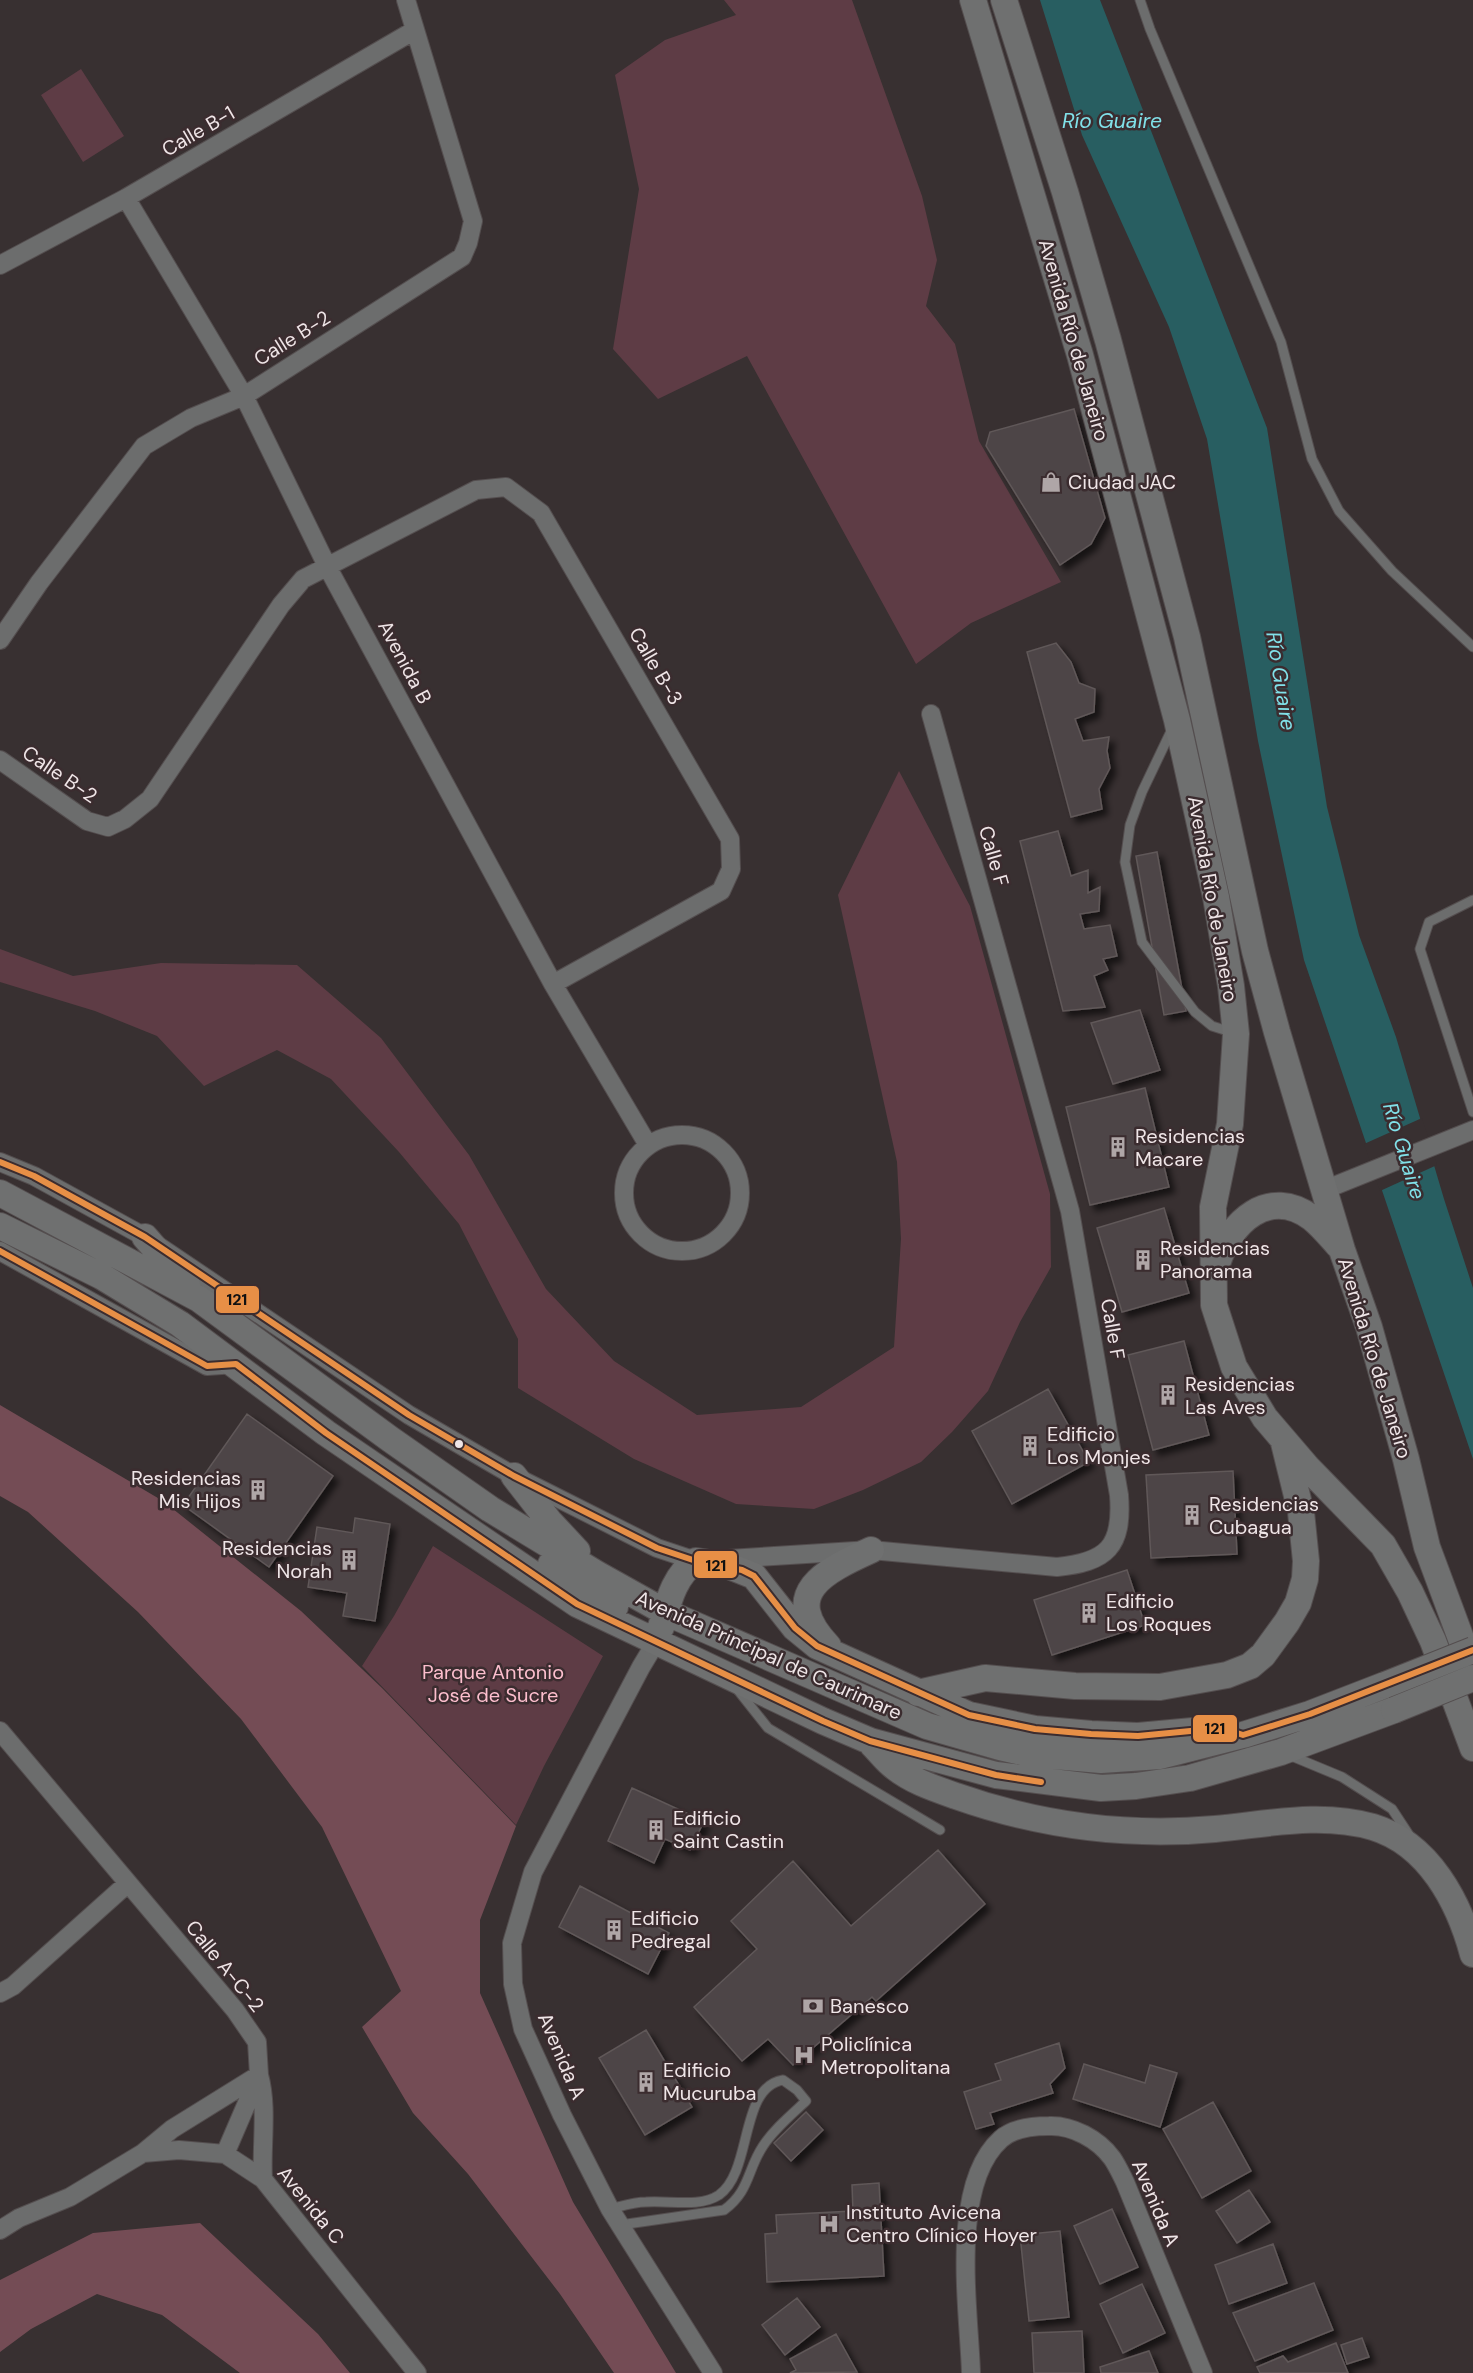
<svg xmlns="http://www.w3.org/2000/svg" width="1473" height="2373" viewBox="0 0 1473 2373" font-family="'DM Sans',sans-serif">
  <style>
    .green { fill: #5e3c45 }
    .forest { fill: #744c55 }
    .water { fill: #285e61 }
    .pier { fill: #383031 }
    .building { fill: #4d4547; stroke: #605859; stroke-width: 1.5; filter: url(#shadow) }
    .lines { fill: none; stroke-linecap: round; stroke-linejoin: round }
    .lane-casing { stroke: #544e4f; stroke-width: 11 }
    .street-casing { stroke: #544e4f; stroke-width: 20 }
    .secondary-casing { stroke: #544e4f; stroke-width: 28 }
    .lane { stroke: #6c6d6d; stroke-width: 9 }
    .street { stroke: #6c6d6d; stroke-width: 18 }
    .secondary { stroke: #6f7070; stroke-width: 26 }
    .secondary-bridge-casing { stroke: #544e4f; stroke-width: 28; stroke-linecap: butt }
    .secondary-bridge { stroke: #6f7070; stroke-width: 26 }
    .bus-1-casing { stroke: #3b2c2f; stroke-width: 10 }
    .bus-1 { stroke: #e78f46; stroke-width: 6 }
    .bus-dot { fill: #efe5e7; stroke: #3b2c2f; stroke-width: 2 }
    .labels { text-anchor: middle; stroke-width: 5; stroke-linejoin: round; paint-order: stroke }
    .street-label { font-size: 20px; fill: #efe5e7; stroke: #3b2c2f }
    .poi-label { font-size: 20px; fill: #efe5e7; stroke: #3b2c2f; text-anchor: start }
    .park-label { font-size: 20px; fill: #fcbecd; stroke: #3b2c2f }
    .water-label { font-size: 21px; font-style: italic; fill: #81e1e9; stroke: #3b2c2f }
    .line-badge { stroke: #3b2c2f; stroke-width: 2 }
    .pale-badge-label { font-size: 16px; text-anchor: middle; font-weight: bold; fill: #111 }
  </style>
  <defs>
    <filter id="shadow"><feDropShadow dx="5.5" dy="5.5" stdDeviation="3" flood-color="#0009"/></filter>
  </defs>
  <rect width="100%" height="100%" fill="#383031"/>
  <path class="green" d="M 724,0 L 852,0 L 922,196 L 937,260 L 926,306 L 955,344 L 979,441 L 1061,582 L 971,623 L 916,664 L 747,356 L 658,399 L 613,349 L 639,189 L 615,75 L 665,40 L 736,15 Z
    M 81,69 L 124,136 L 83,162 L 41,95 Z
    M 899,771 L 970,906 L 1050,1194 L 1051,1267 L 1020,1322 L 988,1391 L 952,1432 L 921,1462 L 863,1490 L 814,1509 L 736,1504 L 634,1459 L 518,1388 L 518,1339 L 459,1224 L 399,1152 L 331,1079 L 277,1050 L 204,1086 L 157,1036 L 95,1011 L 0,982 L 0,949 L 73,976 L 161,963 L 297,965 L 381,1038 L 469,1155 L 546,1289 L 614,1361 L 697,1415 L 801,1407 L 894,1347 L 901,1239 L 897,1162 L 838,895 Z
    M 433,1546 L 603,1656 L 544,1766 L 516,1825 L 362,1666 L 394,1616 Z"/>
  <path class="forest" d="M 0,1405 L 163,1501 L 301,1611 L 382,1688 L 516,1826 L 480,1920 L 480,1993 L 573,2202 L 676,2373 L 614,2373 L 560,2294 L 468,2174 L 413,2113 L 362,2027 L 401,1991 L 322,1827 L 241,1719 L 138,1612 L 28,1512 L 0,1496 Z
    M 200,2223 L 318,2334 L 350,2373 L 240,2373 L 162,2315 L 97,2294 L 31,2329 L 0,2352 L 0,2280 L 93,2233 Z"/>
  <path class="water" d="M 1040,0 L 1100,0 L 1267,428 L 1327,807 L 1359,935 L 1396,1037 L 1444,1199 L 1473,1288 L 1473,1459 L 1304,960 L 1258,741 L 1207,439 L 1169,327 L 1082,135 Z"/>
  <path class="pier" d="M 1422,1118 L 1437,1165 L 1380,1191 L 1364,1144 Z"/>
  <path class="building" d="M 1074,409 L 1105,518 L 1091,544 L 1060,565 L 986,446 L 990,432 Z
    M 1056,643 L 1071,662 L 1079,683 L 1095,689 L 1094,712 L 1075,719 L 1083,741 L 1109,737 L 1107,751 L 1110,768 L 1099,789 L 1102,809 L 1071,817 L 1027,652 Z
    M 1058,831 L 1071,876 L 1088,870 L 1088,893 L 1100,887 L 1099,911 L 1080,914 L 1084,929 L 1110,925 L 1117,956 L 1103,959 L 1108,970 L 1094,976 L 1105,1007 L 1063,1011 L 1020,841 Z
    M 1157,852 L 1186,1011 L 1164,1015 L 1136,856 Z
    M 1140,1010 L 1160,1070 L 1113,1084 L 1091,1023 Z
    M 1145,1088 L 1169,1187 L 1090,1205 L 1066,1107 Z
    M 1164,1208 L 1189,1293 L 1122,1312 L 1097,1228 Z
    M 1184,1341 L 1209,1435 L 1153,1450 L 1128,1355 Z
    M 1048,1389 L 1089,1462 L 1012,1504 L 972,1431 Z
    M 247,1414 L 333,1476 L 269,1567 L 183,1505 Z
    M 1233,1471 L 1237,1554 L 1151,1558 L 1146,1475 Z
    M 355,1518 L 390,1524 L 375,1621 L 343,1616 L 347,1593 L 308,1587 L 317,1527 L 353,1533 Z
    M 1127,1570 L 1145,1625 L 1052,1655 L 1034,1600 Z
    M 632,1788 L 704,1821 L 690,1850 L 665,1839 L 654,1863 L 608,1841 Z
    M 938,1850 L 985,1904 L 876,2001 L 872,1997 L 793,2065 L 768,2039 L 742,2061 L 694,2007 L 757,1949 L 731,1921 L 793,1861 L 851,1926 Z
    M 580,1886 L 669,1933 L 648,1974 L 559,1927 Z
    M 646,2030 L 692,2107 L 645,2135 L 599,2058 Z
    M 1059,2043 L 1065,2068 L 1050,2084 L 1053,2093 L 990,2113 L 994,2124 L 976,2129 L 964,2092 L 1001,2080 L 995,2064 Z
    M 1084,2064 L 1145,2083 L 1150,2065 L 1177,2073 L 1160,2127 L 1073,2099 Z
    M 1213,2102 L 1251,2171 L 1202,2198 L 1163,2129 Z
    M 806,2112 L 823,2130 L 791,2161 L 774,2143 Z
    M 879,2183 L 884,2276 L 767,2282 L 765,2234 L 777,2233 L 776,2215 L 853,2211 L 852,2185 Z
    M 1249,2190 L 1270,2222 L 1237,2243 L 1216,2211 Z
    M 1112,2209 L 1138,2267 L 1100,2284 L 1074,2226 Z
    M 1060,2231 L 1069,2317 L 1029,2321 L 1020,2235 Z
    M 1273,2244 L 1287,2283 L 1229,2304 L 1215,2265 Z
    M 1314,2283 L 1333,2330 L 1255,2361 L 1233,2313 Z
    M 1142,2284 L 1165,2333 L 1123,2353 L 1100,2304 Z
    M 797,2298 L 820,2327 L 785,2355 L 762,2325 Z
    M 1082,2331 L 1084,2373 L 1034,2373 L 1032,2333 Z
    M 836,2334 L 857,2372 L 790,2373 L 796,2370 L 790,2359 Z
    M 1362,2338 L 1369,2357 L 1347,2364 L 1341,2345 Z
    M 1336,2343 L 1348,2373 L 1260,2373 L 1257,2367 L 1283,2356 L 1288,2362 Z
    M 1149,2351 L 1158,2373 L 1101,2373 L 1100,2367 Z"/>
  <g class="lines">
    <g class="lane-casing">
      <path id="lane" d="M 1140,0 L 1150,29 L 1281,342 L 1312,459 L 1339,511 L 1392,571 L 1473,647
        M 1173,727 L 1142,792 L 1130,825 L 1125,862 L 1142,942 L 1195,1012 L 1212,1026 L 1234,1033
        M 1473,900 L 1429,922 L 1420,949 L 1473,1112
        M 737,1689 L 768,1728 L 940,1830
        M 1289,1755 L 1342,1777 L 1392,1809 L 1411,1838
        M 610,2209 C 622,2206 634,2202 646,2202 C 669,2200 699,2208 719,2195 C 753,2171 739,2087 783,2080 L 797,2090 L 806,2101 C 791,2115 774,2129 763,2146 C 747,2170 750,2191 724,2210 L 620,2225"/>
    </g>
    <g class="street-casing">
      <path id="street" d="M 126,198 L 244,396 L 328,568 L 553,984 L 648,1145
        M 0,265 L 126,198 L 415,30
        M 0,640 L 39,583 L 144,446 L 191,418 L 244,396 L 462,257 L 468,243 L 473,221 L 406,0
        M 0,760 L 87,821 L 108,827 L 125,819 L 150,799 L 281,605 L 303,579 L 476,490 L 506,487 L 541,513 L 730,839 L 731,869 L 721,891 L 553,984
        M624 1193a58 58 0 1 1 116 0a58 58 0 1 1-116 0Z
        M 0,1162 L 34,1176 L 145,1237 L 409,1415 L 514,1476 L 657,1548 L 696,1561 L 871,1550 L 1057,1567 C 1107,1562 1123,1547 1119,1495 L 1070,1211 L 931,714
        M 1324,1190 L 1473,1130
        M 0,1251 L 207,1366 L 236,1364
        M 656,1642 L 641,1667 L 533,1872 L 512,1943 L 513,1984 L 523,2029 L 562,2115 L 610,2209 L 713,2373
        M 0,1731 L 235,2010 L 257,2042 L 259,2075 L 225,2154
        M 0,1993 L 13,1986 L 127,1884
        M 143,2153 L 172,2129 L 259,2075 C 268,2108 261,2145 263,2179
        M 0,2230 L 19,2218 L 70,2197 L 143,2153 L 179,2150 L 225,2154 L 263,2179 L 417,2373
        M 971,2373 C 969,2310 949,2185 1001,2139 C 1013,2128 1033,2126 1049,2126 C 1072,2125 1098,2139 1112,2158 C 1117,2165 1121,2174 1125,2182 L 1203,2373"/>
    </g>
    <g class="secondary-casing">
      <path id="secondary" d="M 973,0 L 1080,355 L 1177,720 L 1216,897 L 1231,986 L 1236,1034 L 1230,1124 L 1213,1207 L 1214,1305 L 1234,1367 L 1265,1418 L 1307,1467 L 1383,1545 L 1410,1592 L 1433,1641 L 1473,1748
        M 1004,0 L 1065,192 L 1108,340 L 1187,637 L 1255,951 L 1277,1032 L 1342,1250 L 1369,1327 L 1406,1459 L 1427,1547 L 1473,1671
        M 0,1193 L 199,1299 L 390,1439 L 490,1509 L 597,1574 L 665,1612 L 927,1726 L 1000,1747 L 1031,1754 L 1101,1760 L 1160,1756 L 1243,1735 L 1310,1714 L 1385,1685
        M 0,1226 L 101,1276 L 180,1324 L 326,1433 L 577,1604 L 823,1721 L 870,1741 L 996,1775 L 1101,1788 L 1136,1786 L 1190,1778 L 1281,1752 L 1394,1710
        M 145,1237 L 187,1285
        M 1217,1264 C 1230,1222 1269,1186 1312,1218 C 1322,1226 1330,1236 1338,1245
        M 514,1476 L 549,1521 L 577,1551
        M 551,1564 L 615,1607
        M 661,1627 C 668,1603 674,1575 696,1561 L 729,1566 L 754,1576 L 795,1628 L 817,1646 L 969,1715 L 1035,1729 L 1091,1734 L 1138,1736 L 1215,1729
        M 828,1646 C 778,1593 825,1571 871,1550
        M 918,1693 L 985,1678 L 1075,1686 L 1160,1687 L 1227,1675 L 1250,1666 L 1263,1655 L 1287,1622 L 1298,1603 L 1305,1579 L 1306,1561 L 1301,1512 L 1284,1443
        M 872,1744 C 878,1750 884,1758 891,1764 C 909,1780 933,1788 956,1796 C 1041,1826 1125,1837 1215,1829 C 1268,1824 1321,1812 1373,1827 C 1429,1844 1459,1902 1473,1954"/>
    </g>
    <use href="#lane" class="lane"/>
    <use href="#street" class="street"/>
    <use href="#secondary" class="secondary"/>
    <g class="secondary-bridge-casing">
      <path id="secondary-bridge" d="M 1385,1685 L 1473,1650
        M 1394,1710 L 1473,1678"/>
    </g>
    <use href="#secondary-bridge" class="secondary-bridge"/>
    <g class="bus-1-casing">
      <path id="bus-1" d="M 0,1162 L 34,1176 L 145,1237 L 409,1415 L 514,1476 L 657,1548 L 696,1561 L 742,1570 L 754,1576 L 795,1628 L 817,1646 L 969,1715 L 1035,1729 L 1091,1734 L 1138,1736 L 1222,1728 L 1243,1735 L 1310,1714 L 1473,1650
        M 0,1251 L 207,1366 L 236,1364 L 326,1433 L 577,1604 L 823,1721 L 870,1741 L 996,1775 L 1041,1782"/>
    </g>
    <use href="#bus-1" class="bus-1"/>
  </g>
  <defs>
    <g id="shop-bare" transform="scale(1.62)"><path d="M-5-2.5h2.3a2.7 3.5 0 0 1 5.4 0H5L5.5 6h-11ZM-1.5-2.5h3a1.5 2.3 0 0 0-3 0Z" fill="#afa6a7" stroke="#3b2c2f" stroke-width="2.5" paint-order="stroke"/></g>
    <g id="building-bare" transform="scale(1.62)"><path d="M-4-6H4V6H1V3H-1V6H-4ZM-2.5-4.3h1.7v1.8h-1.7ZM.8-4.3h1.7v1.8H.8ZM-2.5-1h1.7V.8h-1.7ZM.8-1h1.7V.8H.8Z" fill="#afa6a7" stroke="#3b2c2f" stroke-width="2.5" paint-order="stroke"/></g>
    <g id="bank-bare" transform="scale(1.62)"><path d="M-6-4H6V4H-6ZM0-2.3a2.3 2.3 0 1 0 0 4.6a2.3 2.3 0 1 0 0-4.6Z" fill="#afa6a7" stroke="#3b2c2f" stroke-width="2.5" paint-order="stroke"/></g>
    <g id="hospital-bare" transform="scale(1.62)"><path d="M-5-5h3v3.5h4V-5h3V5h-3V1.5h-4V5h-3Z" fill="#afa6a7" stroke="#3b2c2f" stroke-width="2.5" paint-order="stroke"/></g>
  </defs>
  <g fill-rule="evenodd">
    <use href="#shop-bare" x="1051" y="482"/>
    <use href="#building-bare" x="1118" y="1147"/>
    <use href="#building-bare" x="1143" y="1260"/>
    <use href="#building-bare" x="1168" y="1395"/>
    <use href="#building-bare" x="1030" y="1446"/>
    <use href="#building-bare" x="258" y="1490"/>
    <use href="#building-bare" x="1192" y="1515"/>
    <use href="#building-bare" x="349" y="1560"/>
    <use href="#building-bare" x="1089" y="1613"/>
    <use href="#building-bare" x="656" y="1830"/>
    <use href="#building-bare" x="614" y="1930"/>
    <use href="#bank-bare" x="813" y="2006"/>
    <use href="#hospital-bare" x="804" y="2055"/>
    <use href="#building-bare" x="646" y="2082"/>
    <use href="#hospital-bare" x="829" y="2224"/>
  </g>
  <circle class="bus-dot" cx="459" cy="1444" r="5"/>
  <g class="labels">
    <g class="street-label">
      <text transform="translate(198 131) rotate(-30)" y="7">Calle B-1</text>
      <text transform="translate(292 338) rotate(-32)" y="7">Calle B-2</text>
      <text transform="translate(1074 340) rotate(74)" y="7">Avenida Río de Janeiro</text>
      <text transform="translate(405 662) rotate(62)" y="7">Avenida B</text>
      <text transform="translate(656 666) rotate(60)" y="7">Calle B-3</text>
      <text transform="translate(60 774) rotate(34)" y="7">Calle B-2</text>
      <text transform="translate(994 856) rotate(74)" y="7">Calle F</text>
      <text transform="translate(1213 899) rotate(80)" y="7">Avenida Río de Janeiro</text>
      <text transform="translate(1113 1329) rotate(80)" y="7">Calle F</text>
      <text transform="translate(1375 1358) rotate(73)" y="7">Avenida Río de Janeiro</text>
      <text transform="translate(769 1655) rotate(24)" y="7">Avenida Principal de Caurimare</text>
      <text transform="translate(225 1966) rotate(51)" y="7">Calle A-C-2</text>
      <text transform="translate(562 2056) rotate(67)" y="7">Avenida A</text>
      <text transform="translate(1156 2203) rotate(67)" y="7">Avenida A</text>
      <text transform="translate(311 2205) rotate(51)" y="7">Avenida C</text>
    </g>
    <g class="poi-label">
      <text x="1068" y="489">Ciudad JAC</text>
      <text x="1135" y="1143">Residencias<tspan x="1135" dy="23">Macare</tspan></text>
      <text x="1160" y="1255">Residencias<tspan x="1160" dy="23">Panorama</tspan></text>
      <text x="1185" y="1391">Residencias<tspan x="1185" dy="23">Las Aves</tspan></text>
      <text x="1047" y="1441">Edificio<tspan x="1047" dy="23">Los Monjes</tspan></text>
      <text x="241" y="1485" text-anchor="end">Residencias<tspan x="241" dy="23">Mis Hijos</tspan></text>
      <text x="1209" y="1511">Residencias<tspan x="1209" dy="23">Cubagua</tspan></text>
      <text x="332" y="1555" text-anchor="end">Residencias<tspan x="332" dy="23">Norah</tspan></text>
      <text x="1106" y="1608">Edificio<tspan x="1106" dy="23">Los Roques</tspan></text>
      <text x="673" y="1825">Edificio<tspan x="673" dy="23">Saint Castin</tspan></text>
      <text x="631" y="1925">Edificio<tspan x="631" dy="23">Pedregal</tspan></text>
      <text x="830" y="2013">Banesco</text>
      <text x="821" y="2051">Policlínica<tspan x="821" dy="23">Metropolitana</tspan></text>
      <text x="663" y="2077">Edificio<tspan x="663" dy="23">Mucuruba</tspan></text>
      <text x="846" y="2219">Instituto Avicena<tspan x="846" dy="23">Centro Clínico Hoyer</tspan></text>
    </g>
    <g class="park-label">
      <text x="493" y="1679">Parque Antonio<tspan x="493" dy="23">José de Sucre</tspan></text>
    </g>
    <g class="water-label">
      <text x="1112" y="128">Río Guaire</text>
      <text transform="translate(1281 681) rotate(81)" y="7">Río Guaire</text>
      <text transform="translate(1404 1151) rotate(73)" y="7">Río Guaire</text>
    </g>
  </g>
  <g class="line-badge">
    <rect x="215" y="1285" width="45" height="29" rx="6" fill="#e78f46"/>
    <rect x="693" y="1550" width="45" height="29" rx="6" fill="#e78f46"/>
    <rect x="1192" y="1714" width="46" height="29" rx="6" fill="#e78f46"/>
  </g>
  <g class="pale-badge-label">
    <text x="237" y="1305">121</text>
    <text x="716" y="1571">121</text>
    <text x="1215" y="1734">121</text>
  </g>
</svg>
